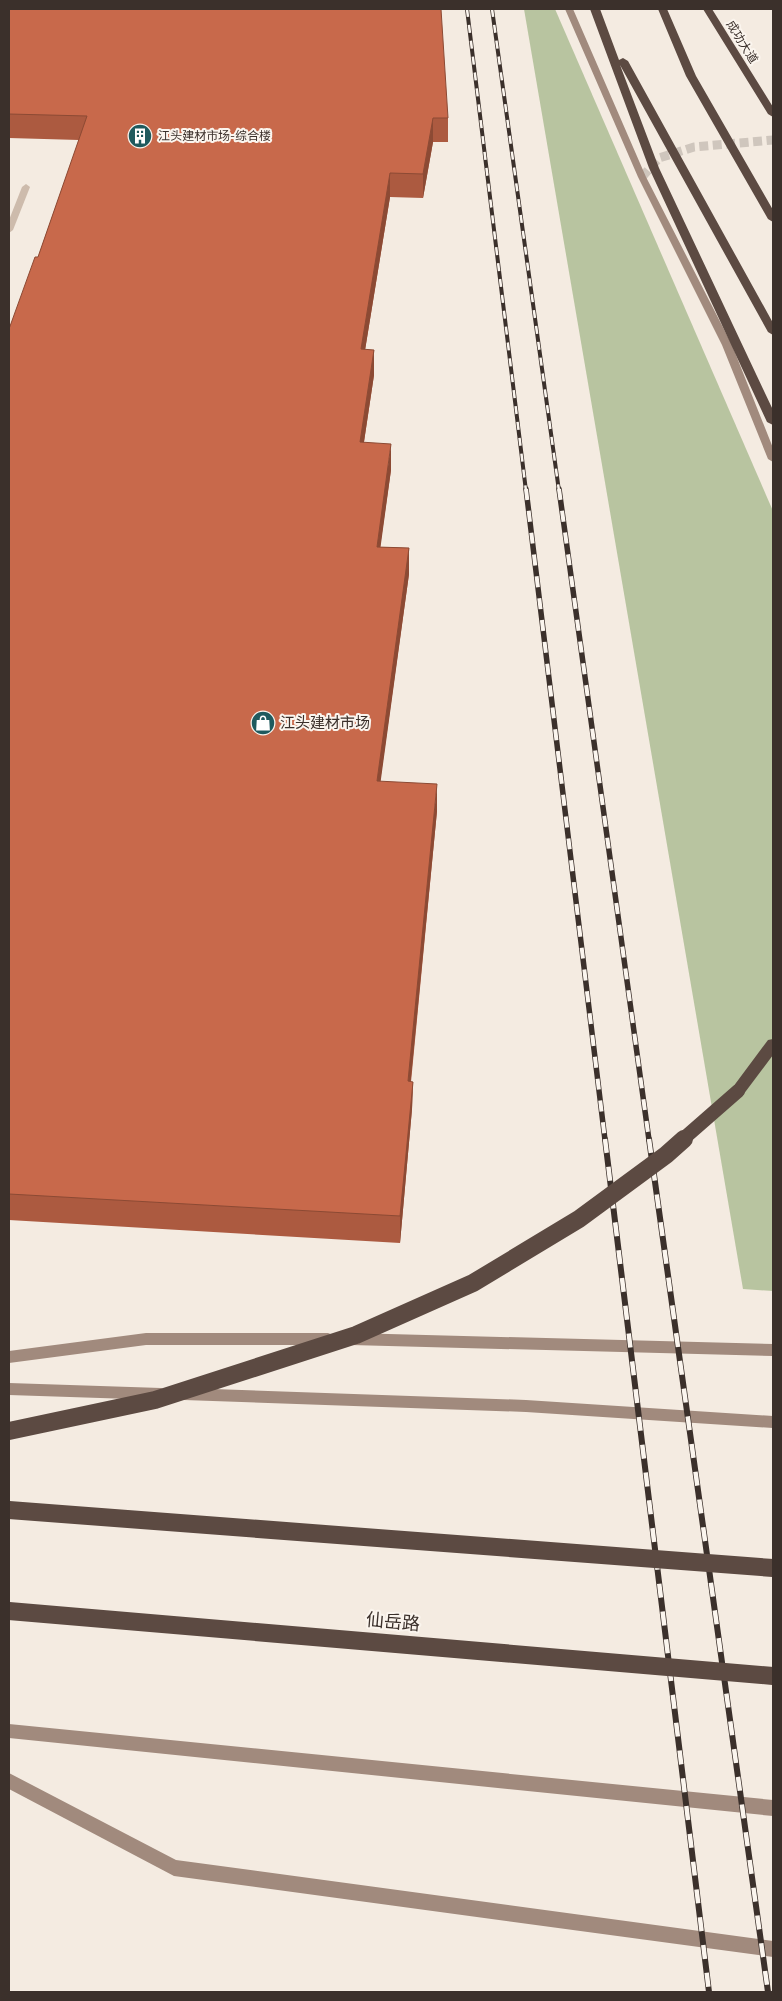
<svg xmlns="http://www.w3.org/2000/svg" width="782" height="2001" viewBox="0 0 782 2001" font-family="'Nunito Sans','Noto Sans SC',sans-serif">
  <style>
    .green { fill: #b8c4a0 }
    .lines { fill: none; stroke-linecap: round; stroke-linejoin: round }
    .secondary-tunnel { stroke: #cfc6bd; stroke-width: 9; stroke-dasharray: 9 4.5; stroke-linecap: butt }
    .street { fill: #cdbbac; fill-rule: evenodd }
    .secondary { fill: #a18a7d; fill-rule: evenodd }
    .highway { fill: #5c4a42; fill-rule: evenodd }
    .rail-far2-casing { stroke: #3b302b; stroke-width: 4 }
    .rail-far1-casing { stroke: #3b302b; stroke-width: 5.5 }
    .rail-casing { stroke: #3b302b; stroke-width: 6 }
    .rail-far2 { stroke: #fbf5ee; stroke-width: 2.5; stroke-dasharray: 8; stroke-linecap: butt }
    .rail-far1 { stroke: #fbf5ee; stroke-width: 4; stroke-dasharray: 11; stroke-linecap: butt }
    .rail { stroke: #fbf5ee; stroke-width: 4.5; stroke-dasharray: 14; stroke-linecap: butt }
    .highway-bridge-far1 { stroke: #5c4a42; stroke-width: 14 }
    .highway-bridge { stroke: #5c4a42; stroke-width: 18 }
    .wall { fill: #ac5a40 }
    .shaded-wall { fill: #8c4a34 }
    .building { fill: #c8694b; stroke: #8c4a34 }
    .labels { text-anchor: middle; stroke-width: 4; stroke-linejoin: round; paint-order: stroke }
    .far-street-label { font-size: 12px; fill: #3b302b; stroke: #fbf5ee }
    .far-poi-label { font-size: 12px; fill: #3b302b; stroke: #fbf5ee; text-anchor: start }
    .poi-label { font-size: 15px; fill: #3b302b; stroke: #fbf5ee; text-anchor: start }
    .near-street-label { font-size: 18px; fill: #3b302b; stroke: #fbf5ee }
  </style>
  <rect width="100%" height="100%" fill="#f4ebe1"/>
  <path class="green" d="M 524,9 L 555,9 L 773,511 L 773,1291 L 743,1289 Z"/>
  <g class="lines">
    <path class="secondary-tunnel" d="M 642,177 L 659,158 L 694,147 L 773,140"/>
    <path class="street" d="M 26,184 L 30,187 L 13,230 L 9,233 L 9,220 L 22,187 Z"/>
    <path class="secondary" d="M 565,9 L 573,9 L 646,177 L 732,345 L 773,448 L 773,462 L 768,459 L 722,345 L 638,177 Z
      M 146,1333 L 328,1333 L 333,1335 L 335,1339 L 333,1343 L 328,1345 L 146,1345 L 9,1363 L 9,1351 Z
      M 351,1333 L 773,1344 L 773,1356 L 351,1345 L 346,1343 L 344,1339 L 346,1335 Z
      M 9,1383 L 161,1388 L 166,1390 L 168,1394 L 166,1398 L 161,1400 L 9,1395 Z
      M 184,1388 L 526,1400 L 773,1416 L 773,1428 L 526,1412 L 184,1400 L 179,1398 L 177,1394 L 179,1390 Z
      M 9,1724 L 773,1800 L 773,1816 L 9,1738 Z
      M 9,1773 L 176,1860 L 773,1941 L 773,1957 L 174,1876 L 9,1789 Z"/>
    <path class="highway" d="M 590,9 L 600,9 L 619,60 L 623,58 L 628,61 L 773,323 L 773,335 L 768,332 L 620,65 L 659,168 L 773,410 L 773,425 L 767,422 L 649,168 Z
      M 658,9 L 667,9 L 696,76 L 773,210 L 773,222 L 768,219 L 686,76 Z
      M 703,9 L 712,9 L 773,107 L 773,117 L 768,114 Z
      M 773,1039 L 773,1055 L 743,1095 L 733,1095 L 730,1091 L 733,1087 L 768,1040 Z"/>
    <g class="rail-far2-casing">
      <path id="rail-far2" d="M 467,9 L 526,491
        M 492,9 L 559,491"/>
    </g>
    <g class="rail-far1-casing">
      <path id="rail-far1" d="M 526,489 L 605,1140
        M 559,489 L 649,1140"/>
    </g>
    <g class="rail-casing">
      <path id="rail" d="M 605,1139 L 709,1992
        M 649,1139 L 768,1992"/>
    </g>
    <use href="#rail-far2" class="rail-far2"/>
    <use href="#rail-far1" class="rail-far1"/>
    <use href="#rail" class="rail"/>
    <path class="highway-bridge-far1" d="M 682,1140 L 738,1091"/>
    <path class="highway-bridge" d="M 9,1431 L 155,1400 L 356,1335 L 473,1283 L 579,1219 L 666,1155 L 684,1139
      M 9,1510 L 773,1568
      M 9,1611 L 773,1676"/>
  </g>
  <path class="wall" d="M 9,9 L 448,118 L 448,142 L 433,142 L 423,198 L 390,197 L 365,350 L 374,350 L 374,375 L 364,442 L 391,470 L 380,547 L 409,548 L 409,574 L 380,782 L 437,811 L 411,1082 L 413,1082 L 412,1109 L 400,1243 L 9,1220 L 9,329 L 38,257 L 79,140 L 9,138 Z"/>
  <path class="shaded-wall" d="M 433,118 L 433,142 L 423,198 L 423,174 Z
    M 390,173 L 390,197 L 361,375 L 361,349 Z
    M 374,350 L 374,375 L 360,468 L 360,442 Z
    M 391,444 L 391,470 L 377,573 L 377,547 Z
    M 409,548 L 409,574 L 377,808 L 377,781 Z
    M 437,784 L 437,811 L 408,1108 L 408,1081 Z
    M 413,1082 L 412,1109 L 400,1243 L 400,1216 Z"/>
  <path class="building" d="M 9,9 L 441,9 L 448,118 L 433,118 L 423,174 L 390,173 L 361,349 L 374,350 L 360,442 L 391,444 L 377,547 L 409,548 L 377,781 L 437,784 L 408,1081 L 413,1082 L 400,1216 L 9,1194 L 9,329 L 35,257 L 38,257 L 87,116 L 9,114 Z"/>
  <defs>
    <g id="building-disc" transform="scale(1.25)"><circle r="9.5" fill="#1f5a5e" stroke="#fbf5ee"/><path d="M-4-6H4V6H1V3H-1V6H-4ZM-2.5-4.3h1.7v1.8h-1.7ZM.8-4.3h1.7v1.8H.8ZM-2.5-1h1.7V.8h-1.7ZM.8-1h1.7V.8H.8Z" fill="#fff"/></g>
    <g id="shop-disc" transform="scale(1.25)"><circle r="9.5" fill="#1f5a5e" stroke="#fbf5ee"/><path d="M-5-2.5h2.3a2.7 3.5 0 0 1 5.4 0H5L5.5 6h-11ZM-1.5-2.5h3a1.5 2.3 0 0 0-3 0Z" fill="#fff"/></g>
  </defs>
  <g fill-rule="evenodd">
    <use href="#building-disc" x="140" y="136"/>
    <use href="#shop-disc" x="263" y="723"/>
  </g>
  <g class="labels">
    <g class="far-street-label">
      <text transform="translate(742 42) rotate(58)" y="4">成功大道</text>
    </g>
    <g class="far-poi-label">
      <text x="158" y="140">江头建材市场-综合楼</text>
    </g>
    <g class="poi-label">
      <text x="280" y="728">江头建材市场</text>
    </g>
    <g class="near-street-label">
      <text transform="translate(393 1622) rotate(5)" y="6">仙岳路</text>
    </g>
  </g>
  <rect width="782" height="2001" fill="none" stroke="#3b302b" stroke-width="20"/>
</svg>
